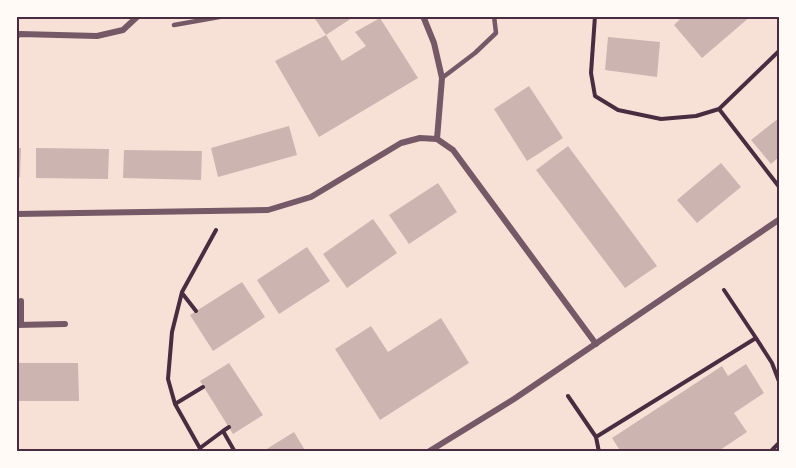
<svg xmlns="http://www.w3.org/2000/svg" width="796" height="468" viewBox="0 0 796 468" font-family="'Crimson Pro',serif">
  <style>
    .building { fill: #ccb4b1 }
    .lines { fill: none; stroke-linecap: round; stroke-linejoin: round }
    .path { stroke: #4a2c40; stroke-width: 4 }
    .service { stroke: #755966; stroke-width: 4.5 }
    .minor { stroke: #755966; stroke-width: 6 }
    .neatline { fill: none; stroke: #4a2c40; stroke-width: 2 }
  </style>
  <rect width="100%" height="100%" fill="#f7e1d7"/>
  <path class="building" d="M 313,16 L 355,16 L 326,35 L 342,61 L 366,46 L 355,32 L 380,18 L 418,78 L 319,137 L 275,61 L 326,35 Z
    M 683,16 L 751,16 L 702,58 L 674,25 Z
    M 608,37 L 660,42 L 657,77 L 605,70 Z
    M 529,86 L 563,138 L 527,161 L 494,109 Z
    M 780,117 L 780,156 L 771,164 L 751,140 Z
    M 289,126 L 297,155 L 218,177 L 211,148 Z
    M 568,146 L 657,266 L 625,288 L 536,170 Z
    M 16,148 L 21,148 L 20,177 L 16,177 Z
    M 36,148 L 109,149 L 108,179 L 36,178 Z
    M 124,150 L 202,151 L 201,180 L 123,178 Z
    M 721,163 L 741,187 L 697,223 L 677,200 Z
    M 438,183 L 457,212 L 409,244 L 389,215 Z
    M 373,219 L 397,253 L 347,288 L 323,254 Z
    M 307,247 L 330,281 L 279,314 L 257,280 Z
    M 242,282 L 265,317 L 213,351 L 190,315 Z
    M 441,318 L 469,363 L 380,420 L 335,349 L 371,326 L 388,352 Z
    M 18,363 L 78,363 L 79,401 L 18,401 Z
    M 229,363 L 263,415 L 233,434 L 200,381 Z
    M 746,364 L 764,393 L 734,413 L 747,432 L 717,452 L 621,452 L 612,438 L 722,366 L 728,376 Z
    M 294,432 L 306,452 L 262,452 Z"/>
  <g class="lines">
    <path class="path" d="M 595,16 L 591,73 L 595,96 L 618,110 L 661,119 L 696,116 L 719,109 L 780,50
      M 719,109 L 780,188
      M 724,290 L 756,338
      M 182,293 L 196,311
      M 568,396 L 596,437
      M 175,404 L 168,379 L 172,332 L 182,292 L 216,230
      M 229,427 L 223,431 L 235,452
      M 200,448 L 223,431
      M 202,452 L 175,404 L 203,387
      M 599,452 L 596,437 L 756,338 L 772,363 L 780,384
      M 770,452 L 780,442"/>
    <path class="service" d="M 174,25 L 225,16
      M 442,78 L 475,53 L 496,33 L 494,16"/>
    <path class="minor" d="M 423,16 L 434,43 L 442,78 L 437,139
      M 16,36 L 20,34 L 97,36 L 123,30 L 138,16
      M 437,139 L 453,150 L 596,344
      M 16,214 L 268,210 L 311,197 L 401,143 L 420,138 L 437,139
      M 16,325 L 65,324
      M 21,325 L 21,301
      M 428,452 L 514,399 L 780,219"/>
  </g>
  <rect width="796" height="468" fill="none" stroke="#fffaf5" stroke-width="36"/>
  <rect x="18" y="18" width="760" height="432" class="neatline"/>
</svg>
